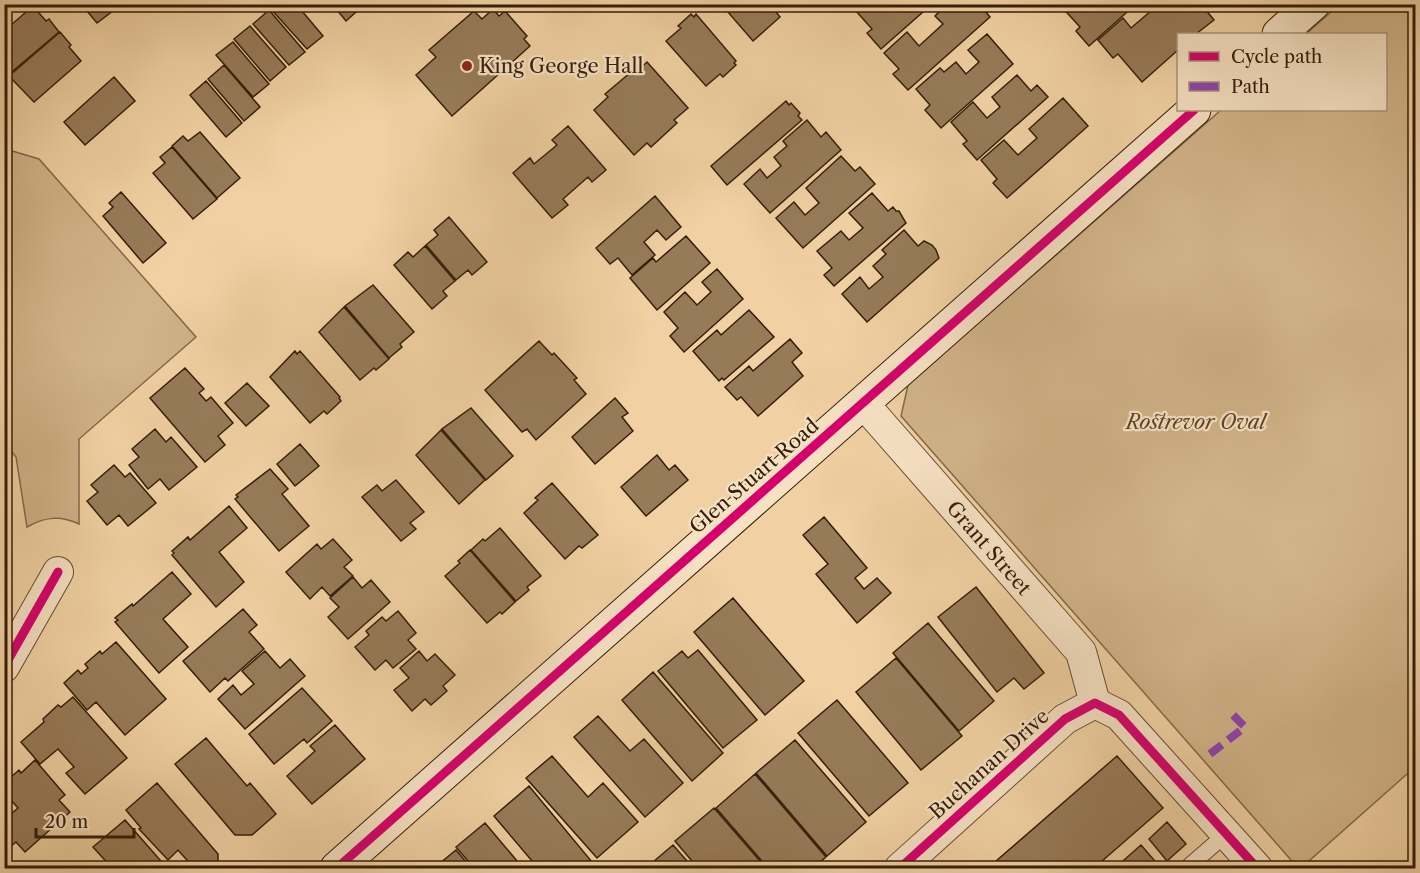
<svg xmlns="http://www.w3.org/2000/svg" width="1420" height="873" viewBox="0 0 1420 873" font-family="'Libre Caslon Text',serif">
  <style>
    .green { fill: #d1b389; stroke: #836849; stroke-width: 1.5 }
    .building { fill: #977b59; stroke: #351e09; stroke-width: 1.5 }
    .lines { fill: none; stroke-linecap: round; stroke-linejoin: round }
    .lane-casing { stroke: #644b30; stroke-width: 17 }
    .street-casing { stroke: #644b30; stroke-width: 32 }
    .secondary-casing { stroke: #351e09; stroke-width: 35 }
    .lane { stroke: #f6e1c3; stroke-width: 15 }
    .street { stroke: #f6e1c3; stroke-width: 30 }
    .secondary { stroke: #f6e1c3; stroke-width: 33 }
    .quiet { stroke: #8e44ad; stroke-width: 8; stroke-dasharray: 15 8; stroke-linecap: butt }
    .cycleway-casing { stroke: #f6e1c3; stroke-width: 13 }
    .cycleway { stroke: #d6006c; stroke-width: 9 }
    .poi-dot { fill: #8f2418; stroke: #f6e1c3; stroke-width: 2 }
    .labels { text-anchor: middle; stroke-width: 4.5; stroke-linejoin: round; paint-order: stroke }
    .poi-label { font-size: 20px; fill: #351e09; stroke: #f6e1c3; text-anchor: start }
    .park-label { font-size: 20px; font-style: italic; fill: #5c4329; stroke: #f6e1c3 }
    .street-label { font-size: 20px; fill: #351e09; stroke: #f6e1c3 }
  </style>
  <rect width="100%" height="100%" fill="#f1d1a3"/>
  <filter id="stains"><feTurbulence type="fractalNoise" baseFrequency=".00333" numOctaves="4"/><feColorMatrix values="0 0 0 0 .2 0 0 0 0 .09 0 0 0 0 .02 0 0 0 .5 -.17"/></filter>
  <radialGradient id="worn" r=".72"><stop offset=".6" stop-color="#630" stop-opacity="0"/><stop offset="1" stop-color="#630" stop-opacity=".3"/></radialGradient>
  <path class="green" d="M 1339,5 L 1415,5 L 1415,767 L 1301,868 L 1298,868 L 901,416 L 908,385 L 1221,110 L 1386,110 L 1386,34 L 1306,34 Z
    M 9,150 L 39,159 L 196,337 L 79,439 L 79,524 C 60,515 45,517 27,527 L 16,457 L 5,443 L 4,165 Z"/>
  <path class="building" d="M 81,4 L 122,4 L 97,23 Z
    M 274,4 L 296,4 L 323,36 L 307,49 L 270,8 Z
    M 332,4 L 365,4 L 346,21 Z
    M 721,4 L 770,4 L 780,17 L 753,41 Z
    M 864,4 L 890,4 L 892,7 L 895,4 L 932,4 L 881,49 L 867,33 L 872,29 L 856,11 Z
    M 947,4 L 979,4 L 990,17 L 908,90 L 893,74 L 899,69 L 884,53 L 907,32 L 919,46 L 943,24 L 935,16 Z
    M 1059,4 L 1136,4 L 1089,46 L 1076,31 L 1080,27 Z
    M 1146,4 L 1201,4 L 1214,20 L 1196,34 L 1178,34 L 1178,50 L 1142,82 L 1118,54 L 1113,58 L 1098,40 L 1123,18 L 1131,28 L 1152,10 Z
    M 33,6 L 46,21 L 49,19 L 59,32 L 8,75 L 4,71 L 4,31 Z
    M 493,9 L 499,16 L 505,11 L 527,36 L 524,39 L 530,46 L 452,116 L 416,75 L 436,57 L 429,50 L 474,11 L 482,19 Z
    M 269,10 L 305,52 L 289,65 L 253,24 Z
    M 691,14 L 694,17 L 696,14 L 736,61 L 734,63 L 736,65 L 723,77 L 720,74 L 706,86 L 666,41 L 681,28 L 678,26 Z
    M 250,26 L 286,67 L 270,81 L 234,39 Z
    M 60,32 L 71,45 L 69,47 L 81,61 L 34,102 L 9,76 Z
    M 987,34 L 1013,64 L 941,128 L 925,110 L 930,105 L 916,89 L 940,68 L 944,72 L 956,62 L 966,74 L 979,62 L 968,50 Z
    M 233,42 L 269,84 L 253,97 L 216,55 Z
    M 647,62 L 688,108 L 674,120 L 677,123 L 651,147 L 647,143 L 634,155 L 594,110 L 608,97 L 605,94 L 630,73 L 633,75 Z
    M 224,65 L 260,107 L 244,121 L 208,79 Z
    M 1017,75 L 1031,91 L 1037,85 L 1048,97 L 977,160 L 963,144 L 967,141 L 951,122 L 973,102 L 987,118 L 1000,107 L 992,97 Z
    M 114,77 L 135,101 L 85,145 L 64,122 Z
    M 206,81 L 242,123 L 226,137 L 190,95 Z
    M 1063,98 L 1088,126 L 1007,198 L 993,183 L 997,179 L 981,160 L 1004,140 L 1018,155 L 1037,138 L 1029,129 Z
    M 786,101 L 789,105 L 791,103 L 800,113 L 798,116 L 802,120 L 727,185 L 711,166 Z
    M 807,120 L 821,137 L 826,132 L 841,150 L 770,213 L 744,184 L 760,169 L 767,178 L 781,166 L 774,157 L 787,146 L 783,141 Z
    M 568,126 L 606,170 L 592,182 L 588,177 L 563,199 L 568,205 L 552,218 L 513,173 L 530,158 L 534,164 L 557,145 L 552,140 Z
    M 200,132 L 240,178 L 217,198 L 172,146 L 183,136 L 188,141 Z
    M 172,147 L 217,199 L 193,219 L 153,173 L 165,163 L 160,157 Z
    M 841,156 L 855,171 L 860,167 L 875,184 L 803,248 L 776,218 L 794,202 L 805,215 L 819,203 L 806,188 Z
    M 121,192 L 166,243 L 143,263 L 103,216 L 113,207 L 109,203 Z
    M 872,193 L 888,211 L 893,207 L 896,211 L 899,211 L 906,223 L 834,286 L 824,275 L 832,268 L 817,251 L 841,231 L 849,240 L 863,228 L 849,213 Z
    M 655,196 L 681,227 L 666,240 L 657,230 L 644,242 L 655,255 L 632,275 L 618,258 L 610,264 L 596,248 Z
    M 449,217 L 487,262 L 472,275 L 468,270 L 456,280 L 426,245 L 438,235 L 434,230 Z
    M 904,230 L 918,246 L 924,241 L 932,245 L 936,250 L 939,258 L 867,322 L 842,294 L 860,277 L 869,289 L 883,277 L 873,266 L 886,254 L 882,250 Z
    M 686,236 L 710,263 L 657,310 L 630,278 L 653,258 L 656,262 Z
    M 425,246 L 455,281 L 443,291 L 447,296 L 432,309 L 394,265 L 408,252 L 413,257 Z
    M 717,269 L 743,299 L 684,352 L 670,336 L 678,328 L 664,312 L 685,292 L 697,305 L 711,292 L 702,282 Z
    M 373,285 L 414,332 L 400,344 L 402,347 L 389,358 L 345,306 Z
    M 344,307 L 389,359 L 376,370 L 374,368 L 360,380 L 319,332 Z
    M 749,310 L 774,337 L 724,380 L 722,378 L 719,381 L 693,351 L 717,330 L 721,335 Z
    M 790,339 L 802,353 L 792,362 L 803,376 L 758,416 L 741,397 L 737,400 L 725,387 L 749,366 L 753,371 Z
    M 539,341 L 552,355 L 554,353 L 577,378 L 574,380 L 586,394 L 536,440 L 527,429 L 522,432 L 485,390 Z
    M 295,351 L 297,354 L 300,351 L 340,397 L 339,398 L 341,401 L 327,414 L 324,411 L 310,423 L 270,377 Z
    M 185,368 L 204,389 L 199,393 L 206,401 L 211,397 L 233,423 L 218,436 L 225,445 L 205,462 L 150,398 Z
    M 247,383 L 269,406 L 246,426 L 225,403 Z
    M 615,398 L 628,413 L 622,417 L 633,431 L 595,464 L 572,437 Z
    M 471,408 L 513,456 L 486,480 L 442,429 Z
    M 155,429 L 166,442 L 171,437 L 197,467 L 169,490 L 160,479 L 148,489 L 129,465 L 139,457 L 132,449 Z
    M 441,430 L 485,480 L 459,504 L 416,455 Z
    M 300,444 L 319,466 L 295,486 L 277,464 Z
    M 657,455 L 669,470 L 675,465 L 688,480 L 646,516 L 621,487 Z
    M 114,465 L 125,477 L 130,473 L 156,503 L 128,526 L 119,515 L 107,525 L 87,501 L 98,492 L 91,485 Z
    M 270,469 L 288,489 L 282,494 L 309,526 L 279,551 L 235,499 L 238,497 L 236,495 Z
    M 396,480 L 424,512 L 410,523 L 416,529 L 401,541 L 362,497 L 377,485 L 382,491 Z
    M 552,483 L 598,535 L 582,548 L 579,546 L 565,559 L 524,513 L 538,500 L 535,498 Z
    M 229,506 L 247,528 L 219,552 L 244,582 L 216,607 L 172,555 L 174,553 L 172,551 L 188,537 L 190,540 Z
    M 824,517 L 867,568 L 855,578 L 864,589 L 877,578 L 891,593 L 857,623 L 816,574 L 828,564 L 803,535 Z
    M 500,528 L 541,576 L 527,587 L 529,590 L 516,601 L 471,550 L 483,539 L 485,541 Z
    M 333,539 L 352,560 L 344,567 L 353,576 L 330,596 L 322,587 L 310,599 L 286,572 L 317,544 L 321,549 Z
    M 470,550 L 515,602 L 502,614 L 500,612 L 487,623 L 445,576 L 460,563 L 458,561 Z
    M 172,572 L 191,594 L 163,619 L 188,647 L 159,673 L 115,622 L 118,620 L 115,618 L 132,604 L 133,606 Z
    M 353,577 L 362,588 L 371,580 L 390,602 L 348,639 L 328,617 L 339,607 L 330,598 Z
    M 976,587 L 1044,673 L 1024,689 L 1014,678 L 997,692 L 938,617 Z
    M 733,598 L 804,681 L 765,715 L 694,632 Z
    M 243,609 L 257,625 L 249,632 L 264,649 L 228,681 L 225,678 L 210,692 L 183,661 Z
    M 398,611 L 416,633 L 408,640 L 416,649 L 393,668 L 386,660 L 375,670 L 355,647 L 369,635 L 366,631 L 382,617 L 386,621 Z
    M 928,623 L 994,701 L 959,731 L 893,653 Z
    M 116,642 L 166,699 L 125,735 L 96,702 L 87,710 L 64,683 L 78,670 L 81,674 L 88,668 L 85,664 L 100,651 L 102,654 Z
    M 698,650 L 757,720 L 723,748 L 658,671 L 682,651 L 688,658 Z
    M 265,651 L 280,668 L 290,659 L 305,676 L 245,729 L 218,699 L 233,685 L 241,695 L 254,684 L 242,671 Z
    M 419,651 L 427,661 L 435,654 L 455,675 L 443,686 L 447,691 L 431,705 L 425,699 L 412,711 L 394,690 L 409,678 L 400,668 Z
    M 896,658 L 962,736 L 921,770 L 856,692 Z
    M 653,672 L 723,753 L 692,781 L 622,700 Z
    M 302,688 L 332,721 L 307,743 L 304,739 L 274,764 L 249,734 Z
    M 73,697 L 127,758 L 85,794 L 66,773 L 74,767 L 58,749 L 40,764 L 21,742 L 44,722 L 43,719 L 58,705 L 61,707 Z
    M 837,700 L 908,783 L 869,816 L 798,733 Z
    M 598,716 L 630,751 L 644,739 L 683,783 L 645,817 L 574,737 Z
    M 335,725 L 365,759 L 312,804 L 287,776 L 315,751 L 310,746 Z
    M 206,738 L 247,786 L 250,783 L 276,814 L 252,835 L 235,835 L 175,764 Z
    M 795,740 L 866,822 L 827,856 L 756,773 Z
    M 552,756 L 588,797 L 603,783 L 638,822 L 597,858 L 526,778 Z
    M 1117,756 L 1163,808 L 1094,868 L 988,868 Z
    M 35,760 L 65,795 L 59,800 L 70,812 L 25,852 L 16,842 L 5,851 L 4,816 L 6,818 L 18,808 L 4,792 L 4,783 L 19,770 L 21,773 Z
    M 755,774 L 826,857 L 813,868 L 768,868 L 716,808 Z
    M 157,783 L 218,854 L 218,866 L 214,868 L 194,868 L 178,850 L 168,860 L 139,829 L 141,828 L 126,810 Z
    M 529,786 L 592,862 L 584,868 L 538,868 L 494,816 Z
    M 714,808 L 766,868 L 698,868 L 675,841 Z
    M 125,820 L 167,868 L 112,868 L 93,847 Z
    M 1167,822 L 1186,844 L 1167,861 L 1149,839 Z
    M 485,823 L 523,868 L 474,868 L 456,847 Z
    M 673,845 L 693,868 L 646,868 Z
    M 1141,845 L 1160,867 L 1159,868 L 1115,868 Z
    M 456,850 L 471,868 L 434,868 Z"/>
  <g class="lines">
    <g class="lane-casing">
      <path id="lane" d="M 1187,868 L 1226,834"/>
    </g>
    <g class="street-casing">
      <path id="street" d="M 863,403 L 1081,652 L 1095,703
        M 4,667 L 58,572
        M 900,868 L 1065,719 L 1095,703 L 1119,715 L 1257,868"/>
    </g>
    <g class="secondary-casing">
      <path id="secondary" d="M 1279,34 L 1313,4
        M 337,868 L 1194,110"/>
    </g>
    <use href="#lane" class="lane"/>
    <use href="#street" class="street"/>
    <use href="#secondary" class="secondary"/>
    <path class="quiet" d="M 1210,754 L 1245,727 L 1228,710"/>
    <g class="cycleway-casing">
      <path id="cycleway" d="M 4,667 L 58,572
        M 337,868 L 1194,110
        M 900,868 L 1065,719 L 1095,703 L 1119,715 L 1257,868"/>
    </g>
    <use href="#cycleway" class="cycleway"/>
  </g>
  <circle class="poi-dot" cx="467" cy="66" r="6"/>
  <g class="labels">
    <g class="poi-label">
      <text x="479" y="73">King George Hall</text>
    </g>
    <g class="park-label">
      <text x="1196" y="429">Rostrevor Oval</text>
    </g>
    <g class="street-label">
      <text transform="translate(754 476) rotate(-41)" y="7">Glen Stuart Road</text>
      <text transform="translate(989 548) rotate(49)" y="7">Grant Street</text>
      <text transform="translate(989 764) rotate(-42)" y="7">Buchanan Drive</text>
    </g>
  </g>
  <rect width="1420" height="873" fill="none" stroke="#f1d1a3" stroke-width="24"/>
  <rect x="6" y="6" width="1408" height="861" fill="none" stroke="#351e09" stroke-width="3"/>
  <rect x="12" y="12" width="1396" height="849" fill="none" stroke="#351e09" stroke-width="1.5"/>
  <rect x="1177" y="33" width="210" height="78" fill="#f6e1c3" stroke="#a99379" stroke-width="1.5"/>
  <rect x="1189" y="52" width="30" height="9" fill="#d6006c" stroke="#a99379" stroke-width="1.5"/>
  <text x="1231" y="63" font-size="18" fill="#351e09">Cycle path</text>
  <rect x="1189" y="82" width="30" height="9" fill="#8e44ad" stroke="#a99379" stroke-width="1.5"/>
  <text x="1231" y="93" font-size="18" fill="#351e09">Path</text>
  <path d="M36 828v9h98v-9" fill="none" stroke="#351e09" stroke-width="3"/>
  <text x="45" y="828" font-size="18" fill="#351e09" stroke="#f6e1c3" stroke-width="4.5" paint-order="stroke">20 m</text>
  <rect width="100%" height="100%" filter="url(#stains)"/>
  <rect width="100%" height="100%" fill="url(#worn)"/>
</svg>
